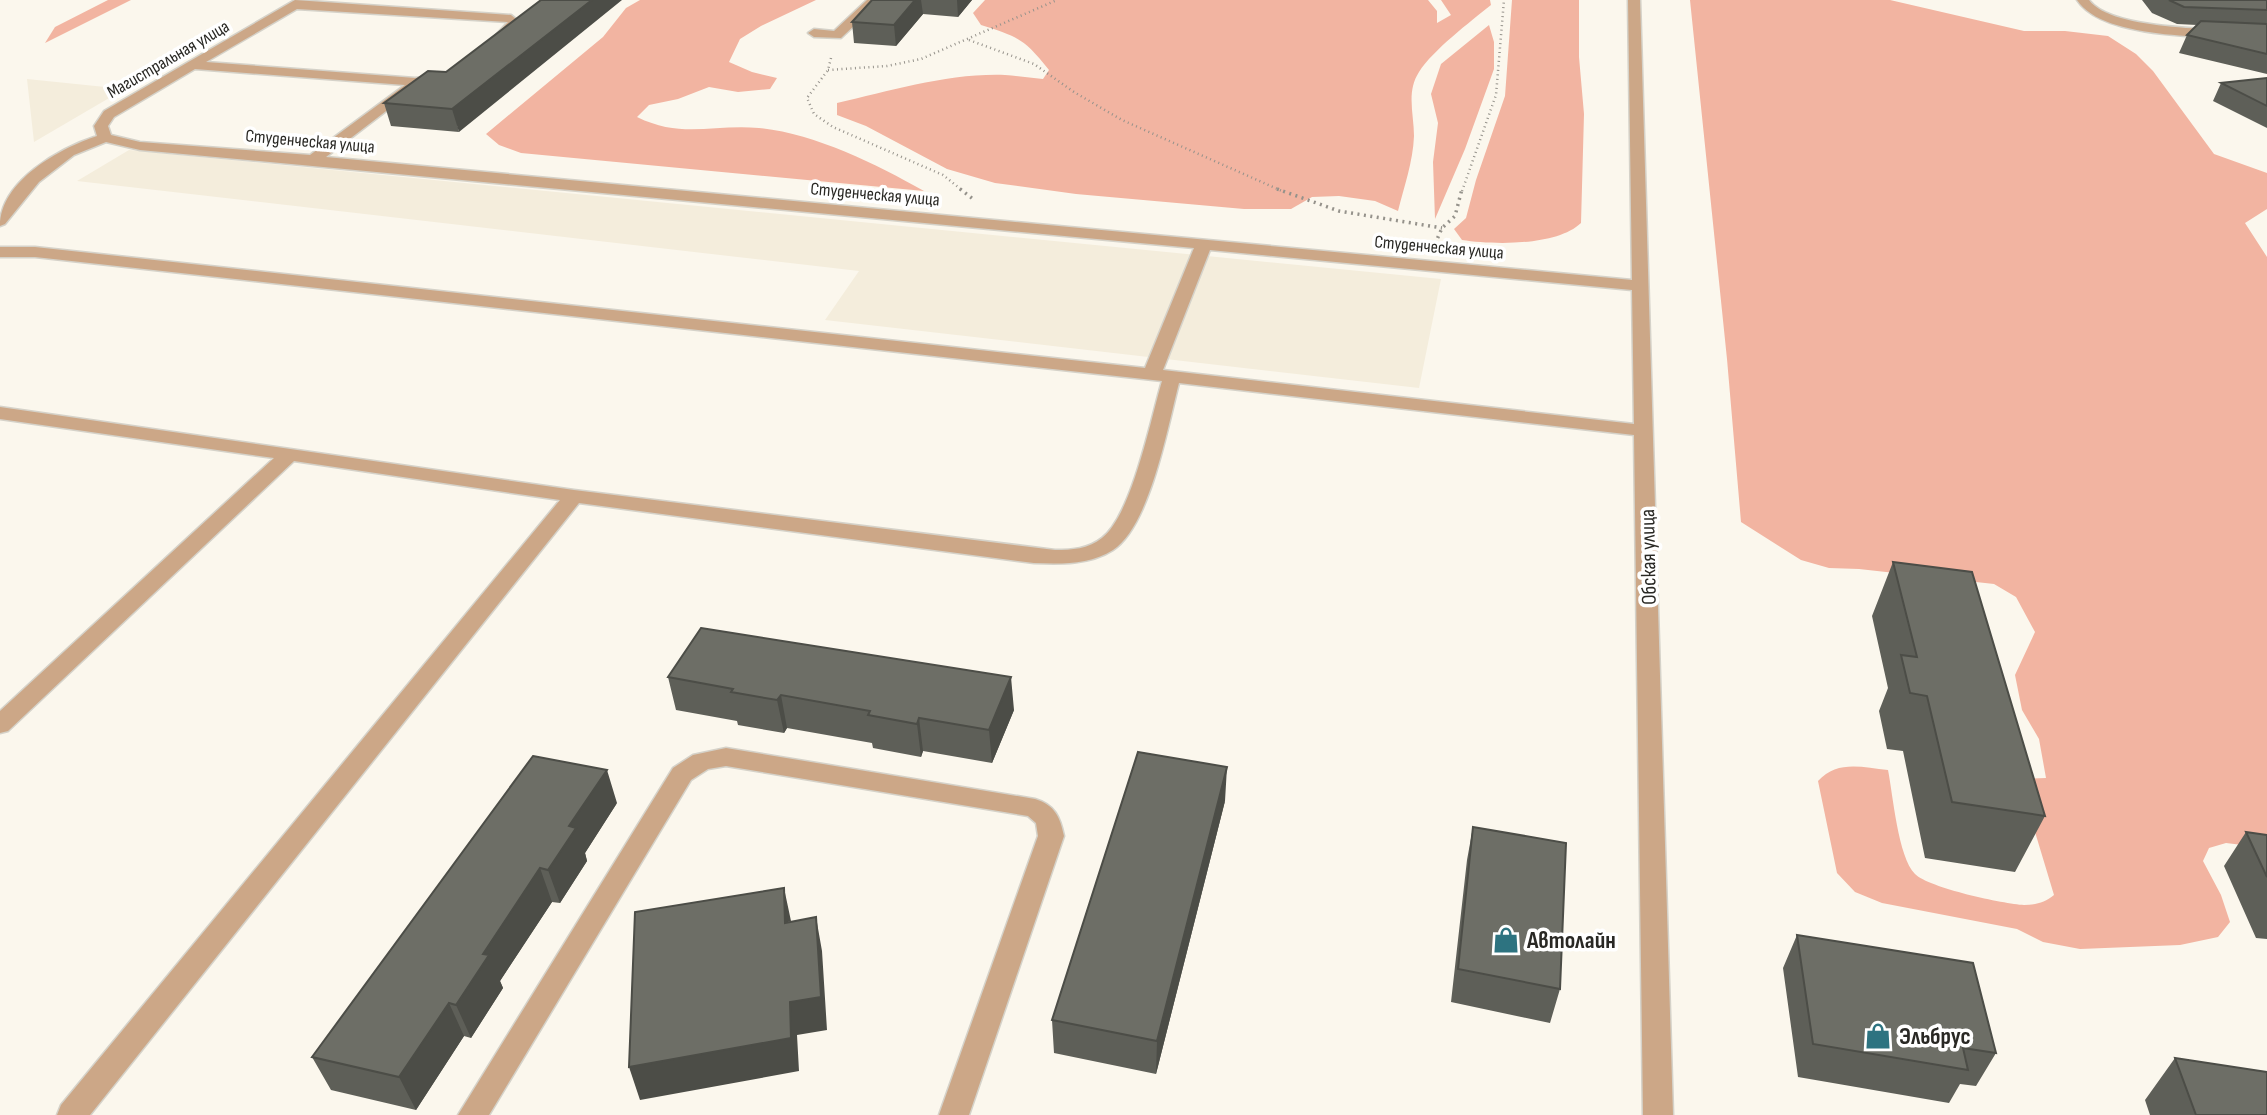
<svg xmlns="http://www.w3.org/2000/svg" width="2267" height="1115" viewBox="0 0 2267 1115" font-family="'Sofia Sans Condensed',sans-serif">
  <style>
    .built { fill: #f4eddc }
    .green { fill: #f2b4a1 }
    .lines { fill: none; stroke-linecap: round; stroke-linejoin: round }
    .minor-casing { stroke: #d5d2c9; stroke-width: 3 }
    .path-far1 { stroke: #95928b; stroke-width: 2.5; stroke-dasharray: 1 3.5; stroke-linecap: butt }
    .path { stroke: #95928b; stroke-width: 3.5; stroke-dasharray: 2 4.5; stroke-linecap: butt }
    .minor { fill: #cca787; fill-rule: evenodd }
    .wall { fill: #5e5f58 }
    .shaded-wall { fill: #4c4d47 }
    .building { fill: #6d6e66; stroke: #4c4d47; stroke-width: 2 }
    .labels { text-anchor: middle; stroke-width: 7; stroke-linejoin: round; paint-order: stroke }
    .far-street-label { font-size: 18px; fill: #292824; stroke: #fff }
    .street-label { font-size: 21px; fill: #292824; stroke: #fff }
    .near-poi-label { font-size: 24px; font-weight: bold; fill: #292824; stroke: #fff; text-anchor: start }
  </style>
  <rect width="100%" height="100%" fill="#fbf7ed"/>
  <path class="built" d="M 27,79 L 115,88 L 116,94 L 34,142 Z
    M 129,150 L 1441,279 L 1419,388 L 825,320 L 859,271 L 77,181 Z"/>
  <path class="green" d="M 108,0 L 131,0 L 45,43 L 55,27 Z
    M 640,0 L 816,0 L 761,26 L 740,39 L 729,62 L 752,72 L 777,78 L 770,89 L 738,92 L 709,87 L 678,99 L 649,105 L 637,117 C 682,139 712,124 759,128 C 813,133 876,164 924,191 L 521,153 L 499,145 L 486,134 L 603,37 L 626,8 Z
    M 985,0 L 1428,0 L 1437,11 L 1437,23 L 1451,15 L 1441,0 L 1490,0 L 1491,5 C 1470,22 1433,50 1419,72 C 1406,92 1414,114 1414,136 C 1413,162 1404,187 1398,211 L 1375,201 L 1339,196 L 1312,197 L 1291,209 L 1244,209 L 1076,194 L 995,183 L 947,169 L 866,126 L 837,115 L 837,103 C 891,91 948,73 1005,75 C 1018,76 1030,78 1043,79 L 1049,70 C 1024,39 1019,37 981,25 L 973,13 Z
    M 1512,0 L 1579,0 L 1579,57 L 1584,114 L 1581,223 C 1557,246 1494,245 1462,240 L 1454,229 L 1466,218 L 1476,180 L 1505,96 Z
    M 1690,0 L 1890,0 L 2024,31 L 2065,31 L 2108,36 L 2136,54 L 2153,71 L 2214,154 L 2267,173 L 2267,209 L 2245,223 L 2267,257 L 2267,848 L 2226,843 L 2209,848 L 2203,861 L 2221,895 L 2230,922 L 2218,937 L 2180,945 L 2080,949 L 2043,942 L 2017,929 L 1882,903 L 1855,892 L 1837,873 L 1818,781 C 1837,760 1861,767 1888,770 C 1893,795 1898,857 1915,874 C 1929,888 2004,904 2024,905 C 2037,905 2045,902 2054,895 L 2019,779 L 2046,778 L 2039,739 L 2022,710 L 2015,675 L 2035,632 L 2016,597 L 1994,584 L 1859,569 L 1829,568 L 1801,560 L 1741,522 L 1727,359 Z
    M 1489,25 L 1494,42 L 1494,69 L 1465,149 L 1435,219 L 1433,162 L 1438,123 L 1431,94 L 1441,64 Z"/>
  <g class="lines">
    <g class="minor-casing">
      <path id="minor" d="M 295,0 L 511,15 L 522,24 L 499,42 L 493,38 L 508,22 L 297,9 L 206,62 L 415,78 L 442,75 L 449,79 L 442,83 L 407,85 L 413,89 L 411,92 L 326,157 L 1632,280 L 1628,0 L 1640,0 L 1673,1115 L 1643,1115 L 1634,435 L 1179,383 C 1168,425 1150,526 1113,550 C 1090,565 1060,564 1034,563 L 579,503 L 90,1115 L 57,1115 L 61,1105 L 560,500 L 294,461 L 8,731 L 0,733 L 0,711 L 274,458 L 0,419 L 0,407 L 574,490 L 1055,550 C 1072,550 1088,549 1102,538 C 1132,515 1151,418 1162,381 L 35,257 L 0,257 L 0,247 L 35,247 L 1145,368 L 1194,248 L 140,150 L 106,142 L 74,155 L 39,182 L 5,224 L 0,226 C 0,181 60,148 97,136 L 94,126 L 104,111 ZM 195,69 L 405,85 L 310,155 L 140,142 L 111,135 L 108,126 L 114,117 ZM 1210,250 L 1632,290 L 1634,424 L 1163,370 Z
        M 867,0 L 904,0 L 895,8 L 875,6 L 841,38 L 814,37 L 808,33 L 814,29 L 834,31 Z
        M 2077,0 L 2089,0 C 2112,32 2228,29 2267,31 L 2267,39 C 2221,36 2104,42 2077,0 Z
        M 726,748 L 1035,799 C 1055,805 1060,817 1064,836 L 969,1115 L 939,1115 L 1038,836 L 1036,823 L 1028,816 L 726,766 L 708,769 L 691,780 L 489,1115 L 458,1115 L 673,768 L 693,755 Z"/>
    </g>
    <path class="path-far1" d="M 969,40 L 1034,64 L 1074,92 L 1122,120 L 1282,191
      M 831,58 L 828,70 L 807,98 L 814,114 L 833,127 L 943,175 L 963,191
      M 828,70 L 887,66 L 921,59 L 1057,0
      M 1462,191 L 1496,95 L 1504,0"/>
    <path class="path" d="M 960,189 L 973,199
      M 1277,189 L 1339,211 L 1442,228
      M 1435,244 L 1442,228 L 1455,216 L 1462,189"/>
    <use href="#minor" class="minor"/>
  </g>
  <path class="wall" d="M 872,0 L 972,0 L 958,17 L 923,14 L 896,46 L 854,43 L 852,22 Z
    M 2142,0 L 2267,0 L 2267,74 L 2179,53 L 2187,35 L 2197,25 L 2177,24 L 2152,13 Z
    M 446,72 L 459,132 L 391,126 L 384,103 Z
    M 2267,78 L 2267,128 L 2213,101 L 2221,83 Z
    M 1893,562 L 2045,816 L 2015,872 L 1925,858 L 1903,751 L 1887,749 L 1879,711 L 1888,688 L 1872,616 Z
    M 668,677 L 1014,710 L 992,763 L 923,751 L 921,757 L 873,748 L 872,743 L 787,728 L 784,733 L 738,725 L 737,721 L 676,710 Z
    M 1225,801 L 1156,1074 L 1054,1053 L 1052,1020 Z
    M 617,803 L 585,853 L 587,861 L 560,903 L 552,902 L 500,981 L 503,988 L 471,1038 L 464,1036 L 416,1110 L 331,1090 L 312,1057 Z
    M 1473,827 L 1560,989 L 1550,1023 L 1451,1002 L 1467,860 Z
    M 2246,832 L 2267,835 L 2267,939 L 2256,938 L 2224,866 Z
    M 1797,935 L 1996,1053 L 1976,1086 L 1960,1084 L 1949,1103 L 1798,1077 L 1783,968 Z
    M 2175,1058 L 2267,1115 L 2150,1115 L 2145,1100 Z"/>
  <path class="shaded-wall" d="M 592,0 L 622,0 L 459,132 L 452,109 Z
    M 915,0 L 921,0 L 923,14 L 896,46 L 894,25 Z
    M 957,0 L 972,0 L 958,17 Z
    M 1011,677 L 1014,710 L 992,763 L 989,730 Z
    M 781,695 L 787,728 L 784,733 L 777,700 Z
    M 919,718 L 923,751 L 921,757 L 917,724 Z
    M 1227,767 L 1225,801 L 1156,1074 L 1157,1041 Z
    M 607,770 L 617,803 L 585,853 L 587,861 L 560,903 L 548,870 L 569,826 Z
    M 540,868 L 552,902 L 500,981 L 503,988 L 471,1038 L 456,1005 L 483,954 Z
    M 784,888 L 791,921 L 785,923 Z
    M 816,917 L 822,951 L 827,1030 L 797,1035 L 799,1071 L 640,1100 L 629,1067 Z
    M 449,1003 L 464,1036 L 416,1110 L 399,1077 Z"/>
  <path class="building" d="M 541,0 L 592,0 L 452,109 L 384,103 L 428,71 L 446,72 Z
    M 872,0 L 915,0 L 894,25 L 852,22 Z
    M 2169,0 L 2267,0 L 2267,10 L 2184,7 Z
    M 2201,21 L 2267,24 L 2267,54 L 2187,35 Z
    M 2267,78 L 2267,106 L 2221,83 Z
    M 1893,562 L 1972,572 L 2045,816 L 1952,802 L 1927,696 L 1910,693 L 1901,655 L 1917,657 Z
    M 701,628 L 1011,677 L 989,730 L 919,718 L 917,724 L 868,715 L 870,711 L 781,695 L 777,700 L 731,692 L 733,689 L 668,677 Z
    M 1138,752 L 1227,767 L 1157,1041 L 1052,1020 Z
    M 533,756 L 607,770 L 569,826 L 576,828 L 548,870 L 540,868 L 483,954 L 489,955 L 456,1005 L 449,1003 L 399,1077 L 312,1057 Z
    M 1473,827 L 1566,843 L 1560,989 L 1458,969 Z
    M 2246,832 L 2267,835 L 2267,877 Z
    M 784,888 L 785,923 L 816,917 L 821,997 L 790,1002 L 791,1038 L 629,1067 L 635,912 Z
    M 1797,935 L 1973,963 L 1996,1053 L 1963,1048 L 1968,1070 L 1813,1044 Z
    M 2175,1058 L 2267,1072 L 2267,1115 L 2196,1115 Z"/>
  <defs>
    <g id="shop-bare" transform="scale(2.1)"><path d="M-5-2.5h2.3a2.7 3.5 0 0 1 5.4 0H5L5.5 6h-11ZM-1.5-2.5h3a1.5 2.3 0 0 0-3 0Z" fill="#2d7380" stroke="#fff" stroke-width="2.5" paint-order="stroke"/></g>
  </defs>
  <g fill-rule="evenodd">
    <use href="#shop-bare" x="1506" y="940"/>
    <use href="#shop-bare" x="1878" y="1036"/>
  </g>
  <g class="labels">
    <g class="far-street-label">
      <text transform="translate(168 59) rotate(-30)" y="6">Магистральная улица</text>
      <text transform="translate(310 141) rotate(5)" y="6">Студенческая улица</text>
      <text transform="translate(875 194) rotate(5)" y="6">Студенческая улица</text>
      <text transform="translate(1439 247) rotate(5)" y="6">Студенческая улица</text>
    </g>
    <g class="street-label">
      <text transform="translate(1648 557) rotate(-91)" y="7">Обская улица</text>
    </g>
    <g class="near-poi-label">
      <text x="1527" y="948">Автолайн</text>
      <text x="1899" y="1044">Эльбрус</text>
    </g>
  </g>
</svg>
